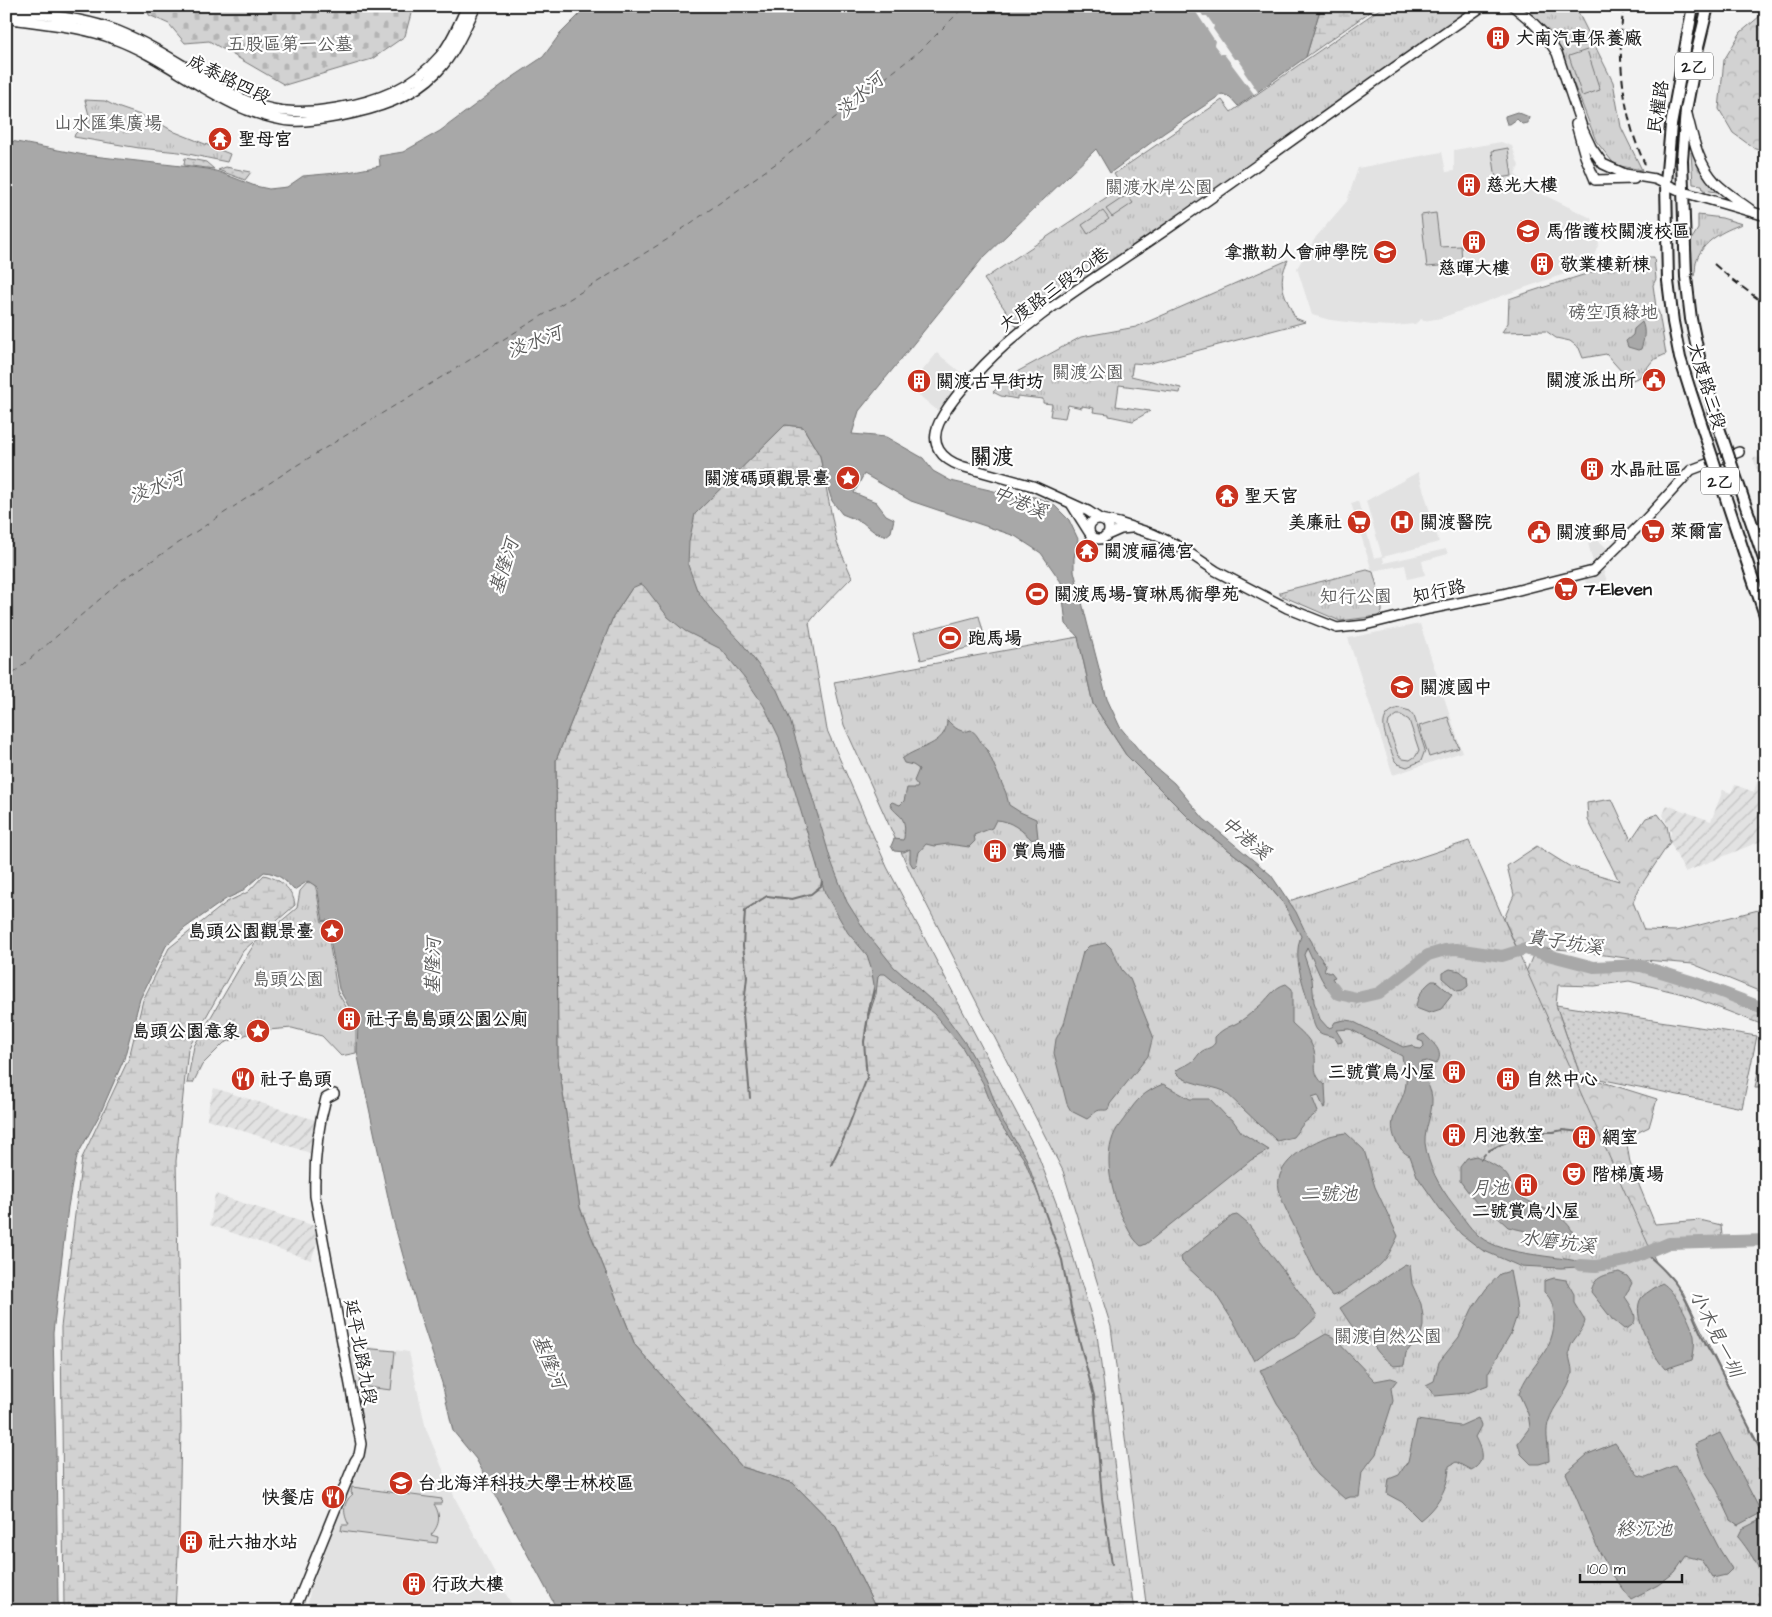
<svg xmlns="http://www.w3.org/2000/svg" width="1772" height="1617" viewBox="0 0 1772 1617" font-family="'Architects Daughter','LXGW WenKai TC',sans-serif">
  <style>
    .built { fill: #e2e2e2 }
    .industrial { fill: url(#industrial-furrows) }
    .grass { fill: url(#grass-dots); stroke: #777 }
    .forest { fill: url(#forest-crowns); stroke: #777 }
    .wetland { fill: url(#wetland-marsh); stroke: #777 }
    .cemetery { fill: url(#cemetery-stones); stroke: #777 }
    .park { fill: url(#park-tufts); stroke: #777 }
    .pitch { fill: #d2d2d2; stroke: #777; fill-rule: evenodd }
    .water { fill: #a8a8a8; stroke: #707070 }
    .pier { fill: #f2f2f2 }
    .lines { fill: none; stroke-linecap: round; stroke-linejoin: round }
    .stream { stroke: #707070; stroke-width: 2 }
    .river { stroke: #a8a8a8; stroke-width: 12 }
    .ferry { stroke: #5b5b5b; stroke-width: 1; stroke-dasharray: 6 5; stroke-linecap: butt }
    .tertiary-casing { stroke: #1c1c1c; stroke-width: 12 }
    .secondary-casing { stroke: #1c1c1c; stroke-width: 12 }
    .primary-casing { stroke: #1c1c1c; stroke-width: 14 }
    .tertiary { stroke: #fff; stroke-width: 9 }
    .secondary { stroke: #fff; stroke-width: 9 }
    .primary { stroke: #fff; stroke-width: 10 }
    .rail { stroke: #1c1c1c; stroke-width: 2; stroke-dasharray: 8 4; stroke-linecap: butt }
    .primary-bridge-casing { stroke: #1c1c1c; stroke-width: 14; stroke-linecap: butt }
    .primary-bridge { stroke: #fff; stroke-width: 10 }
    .labels { text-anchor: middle; stroke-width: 4.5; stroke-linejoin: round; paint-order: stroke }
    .shield { fill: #fff; stroke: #606060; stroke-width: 1 }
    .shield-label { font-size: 16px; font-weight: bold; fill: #1c1c1c }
    .poi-label { font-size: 18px; font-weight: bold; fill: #1c1c1c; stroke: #fff; text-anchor: start }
    .park-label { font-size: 18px; fill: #5c5c5c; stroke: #fff }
    .street-label { font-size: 18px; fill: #1c1c1c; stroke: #fff }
    .water-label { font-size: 19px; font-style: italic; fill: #5b5b5b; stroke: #fff }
    .district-label { font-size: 22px; font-weight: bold; fill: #1c1c1c; stroke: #fff }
  </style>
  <defs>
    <pattern id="industrial-furrows" width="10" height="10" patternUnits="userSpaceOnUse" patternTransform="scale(1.25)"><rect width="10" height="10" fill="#e2e2e2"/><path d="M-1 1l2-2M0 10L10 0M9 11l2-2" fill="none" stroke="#c1c1c1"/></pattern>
    <pattern id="grass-dots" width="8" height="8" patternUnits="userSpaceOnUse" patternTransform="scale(1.25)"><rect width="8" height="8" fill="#d2d2d2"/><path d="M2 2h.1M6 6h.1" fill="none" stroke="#b4b4b4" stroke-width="1.8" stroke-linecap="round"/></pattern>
    <pattern id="forest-crowns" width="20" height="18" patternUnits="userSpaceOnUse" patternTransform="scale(1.25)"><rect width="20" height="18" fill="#d2d2d2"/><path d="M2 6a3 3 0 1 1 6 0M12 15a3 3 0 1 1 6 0" fill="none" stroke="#b4b4b4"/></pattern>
    <pattern id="wetland-marsh" width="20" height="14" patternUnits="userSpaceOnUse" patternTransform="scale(1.25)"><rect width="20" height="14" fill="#d2d2d2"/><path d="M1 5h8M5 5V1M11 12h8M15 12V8" fill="none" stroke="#b4b4b4"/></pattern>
    <pattern id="cemetery-stones" width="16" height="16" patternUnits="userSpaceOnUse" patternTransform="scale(1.25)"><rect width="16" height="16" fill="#d2d2d2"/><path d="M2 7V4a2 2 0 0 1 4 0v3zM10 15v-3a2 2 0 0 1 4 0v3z" fill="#b4b4b4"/></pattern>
    <pattern id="park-tufts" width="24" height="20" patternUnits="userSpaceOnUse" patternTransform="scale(1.25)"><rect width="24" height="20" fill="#d2d2d2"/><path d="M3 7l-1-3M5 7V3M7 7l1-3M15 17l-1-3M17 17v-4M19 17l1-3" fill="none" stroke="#b4b4b4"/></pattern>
  </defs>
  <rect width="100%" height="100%" fill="#f2f2f2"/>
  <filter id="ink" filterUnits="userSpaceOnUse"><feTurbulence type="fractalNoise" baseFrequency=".02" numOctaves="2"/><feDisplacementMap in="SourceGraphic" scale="10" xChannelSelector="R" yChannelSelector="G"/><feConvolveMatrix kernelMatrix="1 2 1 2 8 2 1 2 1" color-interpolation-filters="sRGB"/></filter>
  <g filter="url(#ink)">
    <path class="built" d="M 1501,142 L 1512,146 L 1519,166 L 1515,174 L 1528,187 L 1591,218 L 1599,243 L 1590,266 L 1546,280 L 1441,318 L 1424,321 L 1421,319 L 1415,324 L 1392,326 L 1373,325 L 1330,320 L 1312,315 L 1297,268 L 1316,237 L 1347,201 L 1358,168 L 1442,152 L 1446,172 L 1454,171 L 1454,150 Z
      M 937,353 L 965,376 L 938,411 L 909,387 Z
      M 1418,472 L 1439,542 L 1383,557 L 1384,563 L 1446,549 L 1448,554 L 1422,561 L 1425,575 L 1408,579 L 1405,565 L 1372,571 L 1351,503 L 1358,501 L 1374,558 L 1382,556 L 1366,501 Z
      M 1598,540 L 1611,552 L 1601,563 L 1607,581 L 1587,586 L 1584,577 L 1596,574 L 1588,543 Z
      M 1420,624 L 1462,752 L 1393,775 L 1348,638 Z
      M 347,1344 L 409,1352 L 426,1429 L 455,1498 L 515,1611 L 307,1611 L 310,1590 L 368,1444 Z"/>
    <path class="industrial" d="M 1766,457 L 1766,496 L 1753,458 Z
      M 1757,782 L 1766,783 L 1766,839 L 1685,872 L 1669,840 L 1671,832 L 1663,815 L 1667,805 L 1711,821 L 1723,790 L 1731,793 L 1735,785 L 1754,792 Z
      M 214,1088 L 315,1120 L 310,1153 L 207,1119 L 209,1105 Z
      M 215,1194 L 318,1227 L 317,1243 L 311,1260 L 210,1225 Z"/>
    <path class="grass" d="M 185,158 L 206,162 L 214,169 L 184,165 Z
      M 226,167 L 251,172 L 245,180 L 218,170 Z
      M 1556,1005 L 1757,1036 L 1742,1108 L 1580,1075 Z
      M 1766,1047 L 1766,1088 L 1755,1088 L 1761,1056 Z"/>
    <path class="forest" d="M 1766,11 L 1766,151 L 1755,149 L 1733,133 L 1719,109 L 1724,60 L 1741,32 Z
      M 1612,799 L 1631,840 L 1646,818 L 1658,814 L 1667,826 L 1670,842 L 1640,887 L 1633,902 L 1644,930 L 1676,931 L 1766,908 L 1766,994 L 1693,964 L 1633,959 L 1569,950 L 1516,946 L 1504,919 L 1514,895 L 1507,866 L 1537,846 L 1569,866 L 1619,881 L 1588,820 L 1587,803 Z
      M 1533,955 L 1600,969 L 1641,971 L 1701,987 L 1753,1010 L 1766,1007 L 1766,1026 L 1683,994 L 1629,981 L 1595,986 L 1558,985 L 1556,1005 L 1580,1075 L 1657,1099 L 1649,1127 L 1626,1138 L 1630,1163 L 1655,1224 L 1700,1220 L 1721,1225 L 1722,1236 L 1672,1239 L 1648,1248 L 1524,977 Z"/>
    <path class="wetland" d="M 1321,6 L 1378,6 L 1306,57 Z
      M 785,425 L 803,427 L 820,456 L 837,543 L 852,577 L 817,613 L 809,623 L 827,730 L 887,867 L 1036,1150 L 1060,1213 L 1097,1335 L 1134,1611 L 877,1611 L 836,1527 L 793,1483 L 742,1467 L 635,1345 L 580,1208 L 558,1060 L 556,760 L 613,617 L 645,568 L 674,534 Z
      M 264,875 C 280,879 293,889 295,905 L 243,951 L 188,1049 L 176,1161 L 181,1426 L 179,1534 L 175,1611 L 66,1611 L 64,1608 L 61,1327 L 82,1158 L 129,1058 L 143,1000 L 169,948 L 227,902 L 248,892 Z"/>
    <path class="cemetery" d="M 147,6 L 413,6 L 405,36 L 372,59 L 285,85 L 209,41 L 185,43 L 169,24 L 149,15 Z"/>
    <path class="park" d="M 1384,6 L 1482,6 L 1019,330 L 984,279 L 1122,187 L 1114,174 L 1222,100 L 1231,112 Z
      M 1515,6 L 1575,6 L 1613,82 L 1621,127 L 1642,170 L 1615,165 L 1596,141 L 1582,104 L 1554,37 Z
      M 85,100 L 105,101 L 117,107 L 152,119 L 175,132 L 230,154 L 227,162 L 179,152 L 139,148 L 74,137 L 75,134 L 90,119 Z
      M 1691,152 L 1693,153 L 1703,173 L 1717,192 L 1703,190 L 1702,185 L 1693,184 Z
      M 1698,215 L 1722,218 L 1742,224 C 1723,231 1702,241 1696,262 C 1695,268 1696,273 1693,278 L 1691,240 L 1698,229 Z
      M 1635,257 L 1654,257 L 1656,279 L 1653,285 L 1656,307 L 1659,313 L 1666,354 L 1653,360 L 1640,377 L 1630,381 L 1606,354 L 1583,358 L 1579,348 L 1570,341 L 1556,338 L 1546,331 L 1502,332 L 1508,323 L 1509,299 C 1551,284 1594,273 1635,257 Z
      M 1288,260 C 1276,284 1285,295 1295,318 L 1305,322 L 1147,364 L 1133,363 L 1131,376 L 1181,388 L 1180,393 L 1119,385 L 1116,406 L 1150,411 L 1133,421 L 1109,416 L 1109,414 L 1093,412 L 1094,408 L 1082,406 L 1082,408 L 1068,405 L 1065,418 L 1050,416 L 1052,404 L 1043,403 L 1043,399 L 1017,396 L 1017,399 L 1001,396 L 993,392 L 1013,374 L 1081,337 L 1136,327 Z
      M 1367,570 L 1373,572 L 1382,604 L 1382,612 L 1378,616 L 1340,621 L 1280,595 L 1280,592 L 1283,591 Z
      M 1078,637 L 1093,704 L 1126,755 L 1196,825 L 1252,868 L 1263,879 L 1283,903 L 1469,841 L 1656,1262 L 1683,1292 L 1766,1463 L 1766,1611 L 1147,1611 L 1111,1327 L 1063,1171 L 912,876 L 844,725 L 834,682 Z
      M 308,882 C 311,883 312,882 315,886 C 317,888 320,915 322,922 L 326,921 L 327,925 L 335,922 L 339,936 L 329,940 L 337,991 L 356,1024 L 356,1053 L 341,1056 L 322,1036 L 292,1028 L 256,1031 L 224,1043 L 202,1065 L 193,1083 L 187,1083 L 194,1046 L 243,962 L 255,943 L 297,908 L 300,891 Z"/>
    <path class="pitch" d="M 1587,50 L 1600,90 L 1582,96 L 1569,56 Z
      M 1508,148 L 1512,176 L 1496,179 L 1492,151 Z
      M 1127,195 L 1133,203 L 1112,217 L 1106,209 Z
      M 1103,211 L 1109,219 L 1088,234 L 1082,225 Z
      M 1436,213 L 1440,247 L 1461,246 L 1462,264 L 1427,267 L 1421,215 Z
      M 979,616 L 986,643 L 921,660 L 914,633 Z
      M 1399,708 L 1410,711 L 1414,716 L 1425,750 L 1421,761 L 1407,767 L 1398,764 L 1395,761 C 1389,743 1371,715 1399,708 ZM 1397,715 L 1401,715 L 1409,720 L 1419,750 L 1416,756 L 1410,760 L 1403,759 L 1398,755 L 1388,726 L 1389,721 Z
      M 1448,717 L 1459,748 L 1429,757 L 1419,726 Z
      M 362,1348 L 395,1351 L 391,1390 L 359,1386 Z
      M 352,1487 L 442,1499 L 441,1504 L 434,1504 C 441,1515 440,1525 431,1535 L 438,1537 L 437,1543 L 341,1531 L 342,1525 L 349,1525 C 343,1514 342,1503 353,1494 L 351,1493 Z"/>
    <path class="water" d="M 588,6 L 1321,6 L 1306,57 L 1238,106 L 1230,97 L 1222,94 L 1164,133 L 1110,173 L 1096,149 L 982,259 L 859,411 L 852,434 L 886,437 L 923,458 L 933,471 L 951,481 L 1011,495 L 1035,497 L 1049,502 L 1055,506 L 1069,520 L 1078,539 L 1074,558 L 1074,571 L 1088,626 L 1107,699 L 1120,727 L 1148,761 L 1174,783 L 1204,819 L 1271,875 L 1296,912 L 1305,931 L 1312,942 L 1314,949 L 1326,965 L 1324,970 L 1329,973 L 1331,972 L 1335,977 L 1332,978 C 1337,987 1340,988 1346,996 L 1336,997 L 1329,991 L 1321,978 L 1307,947 L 1304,955 L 1312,979 L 1314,1002 L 1320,1019 L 1328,1028 L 1332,1027 L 1335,1022 L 1345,1020 L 1352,1021 L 1403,1047 L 1413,1045 L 1414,1048 L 1421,1049 L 1424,1046 L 1423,1042 L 1418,1040 L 1419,1036 L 1424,1034 C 1432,1042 1446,1052 1436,1064 L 1427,1061 L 1422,1062 C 1421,1072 1431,1087 1432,1098 C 1433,1113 1424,1130 1425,1143 C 1428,1166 1439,1186 1453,1204 C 1462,1215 1468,1227 1479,1236 C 1505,1258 1563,1254 1596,1266 L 1561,1268 L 1519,1266 L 1482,1250 L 1461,1234 L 1443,1213 L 1417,1176 L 1410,1156 C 1398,1151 1390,1133 1393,1120 C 1396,1107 1405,1097 1406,1083 C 1407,1075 1403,1064 1402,1056 L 1350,1029 L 1336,1030 L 1342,1040 L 1342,1042 L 1338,1043 C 1333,1032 1323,1038 1317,1030 C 1313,1025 1312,1014 1310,1008 C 1304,985 1292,959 1301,936 L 1283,903 L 1263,879 L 1252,868 L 1196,825 L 1126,755 L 1093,704 L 1078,637 L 1066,624 L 1061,582 L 1041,553 L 1015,536 L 911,501 L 864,474 L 854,493 L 876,502 L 886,515 L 894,519 L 891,532 L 886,536 L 873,531 L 862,522 L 842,514 L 832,501 L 823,472 L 820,456 L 803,427 L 785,425 L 695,514 L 689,542 L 688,565 L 697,590 L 714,614 L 741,642 L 777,690 L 790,720 L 831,861 L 847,902 L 866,932 L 894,967 L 940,1008 L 966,1044 L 986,1079 L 1001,1118 L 1026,1158 L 1043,1207 L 1024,1159 L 997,1119 L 983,1083 L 962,1047 L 934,1014 L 885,974 L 880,974 L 878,976 L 876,994 L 869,1015 L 864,1042 L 868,1014 L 874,993 L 874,985 L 871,967 L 867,955 L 848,933 L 825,893 L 779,737 L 764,706 L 745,678 L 721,649 L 685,631 L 668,617 L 644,586 L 641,584 L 632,588 L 613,617 L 556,760 L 558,1060 L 580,1208 L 635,1345 L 742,1467 L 793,1483 L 836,1527 L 877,1611 L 558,1611 L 476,1459 L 453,1431 L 442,1383 L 418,1310 L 392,1216 L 357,1052 L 358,1023 L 339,989 L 330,939 L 342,936 L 341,933 L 339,933 L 335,921 L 328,924 L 327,920 L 323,921 L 317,887 L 308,881 L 294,890 C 285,880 278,873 264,872 L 241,892 L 226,899 L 185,928 L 166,946 L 140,999 L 124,1059 L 100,1114 L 77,1156 L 68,1207 L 53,1333 L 56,1453 L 58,1601 L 59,1611 L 6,1611 L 6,140 L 84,155 L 208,169 L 219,172 L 255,186 L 269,189 L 287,187 L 303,176 L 348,172 L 380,166 L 379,156 L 403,152 L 440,131 L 510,79 L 543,57 L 560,34 Z
      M 1517,112 L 1529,117 L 1528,123 L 1522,124 L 1517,119 L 1510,124 L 1507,124 L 1505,118 L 1505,116 Z
      M 1642,322 C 1646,331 1644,340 1641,349 L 1638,350 L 1628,347 L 1626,341 L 1633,335 L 1634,329 Z
      M 947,720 C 955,728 961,734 971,730 C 979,735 980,744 987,749 L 1006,793 L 1009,805 L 1020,812 L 1036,819 L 1038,838 L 1032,840 C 1023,831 1010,820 996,820 L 992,828 L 974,835 L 975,841 L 969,847 L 948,844 L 934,846 L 926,844 L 919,852 L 916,866 L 913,867 L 910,862 L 910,849 L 904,852 L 894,851 L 891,846 L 894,839 L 903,840 L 904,838 C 905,829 906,820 898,814 C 894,810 892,809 890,804 L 892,802 L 900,805 L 904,801 L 907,788 L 917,788 L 918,786 L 914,781 L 919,769 L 913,765 L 904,763 L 902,759 C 917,746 947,746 947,720 Z
      M 1106,943 L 1111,948 L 1122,970 L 1130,979 L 1153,1036 L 1148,1056 L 1110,1104 C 1108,1114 1104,1108 1097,1111 C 1094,1113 1090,1117 1087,1119 L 1071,1111 L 1067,1104 L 1054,1053 L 1056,1039 L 1064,1024 L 1083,952 L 1089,946 Z
      M 1450,969 L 1460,971 L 1467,977 L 1468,986 L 1463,990 L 1457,991 L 1442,978 L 1442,973 Z
      M 1432,981 L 1436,981 L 1452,995 L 1441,1009 L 1429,1013 L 1416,1008 C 1416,998 1424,986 1432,981 Z
      M 1286,984 L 1292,989 L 1292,1023 C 1300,1031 1309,1037 1313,1048 C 1319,1063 1309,1072 1325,1085 L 1326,1104 L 1324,1108 L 1318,1095 L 1312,1097 L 1318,1112 L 1304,1123 L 1293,1137 L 1277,1141 L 1224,1091 C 1210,1085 1184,1084 1175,1072 C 1180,1066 1187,1066 1193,1061 C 1196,1059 1198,1054 1201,1052 C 1206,1048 1211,1049 1215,1043 L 1215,1037 C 1225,1026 1232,1027 1242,1020 C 1248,1016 1253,1011 1258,1007 C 1268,1000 1273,987 1286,984 Z
      M 1163,1084 L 1190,1099 L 1210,1099 L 1227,1117 L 1232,1119 L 1242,1133 L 1269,1150 L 1251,1160 L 1146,1244 L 1141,1246 C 1131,1238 1126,1225 1121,1214 C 1111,1189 1103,1157 1115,1132 C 1118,1126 1123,1121 1126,1116 C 1137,1099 1144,1092 1163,1084 Z
      M 1346,1133 L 1364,1150 L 1375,1187 L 1398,1236 C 1386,1261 1383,1265 1359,1280 C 1350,1286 1343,1293 1332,1296 C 1316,1278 1308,1257 1298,1235 C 1292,1220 1282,1205 1279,1189 C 1274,1165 1305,1146 1324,1138 C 1331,1135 1339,1134 1346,1133 Z
      M 1476,1156 C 1486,1161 1502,1167 1508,1177 C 1511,1183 1511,1190 1517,1194 C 1534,1207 1565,1212 1573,1233 L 1556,1238 L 1508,1227 L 1493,1213 L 1478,1205 L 1460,1181 L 1460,1167 L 1467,1158 Z
      M 1237,1215 L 1248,1224 L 1316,1314 L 1317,1317 L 1296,1336 L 1277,1343 L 1254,1361 L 1236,1326 L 1215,1293 L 1182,1262 L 1181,1257 L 1232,1216 Z
      M 1405,1264 L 1410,1266 L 1412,1284 L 1421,1304 L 1423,1316 L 1423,1326 L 1421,1334 L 1406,1353 L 1404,1365 L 1394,1366 C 1384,1359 1374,1350 1370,1338 C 1355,1335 1348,1320 1340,1308 Z
      M 1510,1271 L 1516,1302 L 1517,1315 L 1511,1333 L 1488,1373 L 1488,1385 L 1467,1393 L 1435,1396 L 1426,1385 L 1434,1381 L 1439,1362 L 1459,1337 L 1472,1309 L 1486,1289 L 1500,1274 Z
      M 1619,1272 L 1627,1276 L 1632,1283 L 1625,1297 C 1632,1307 1644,1324 1624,1329 L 1612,1319 L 1591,1292 C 1594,1276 1605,1275 1619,1272 Z
      M 1554,1278 L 1566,1280 L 1574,1294 L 1574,1303 L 1585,1321 C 1583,1332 1573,1338 1570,1348 C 1567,1357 1573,1365 1572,1374 C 1569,1392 1553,1405 1548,1423 C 1545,1435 1549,1448 1549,1461 L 1539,1464 L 1531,1464 L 1521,1454 L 1518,1443 L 1530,1427 L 1528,1414 L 1519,1394 C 1529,1364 1556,1352 1554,1316 C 1553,1305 1552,1299 1544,1292 L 1544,1281 Z
      M 1662,1283 C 1674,1289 1691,1322 1694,1336 C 1695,1344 1694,1352 1692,1360 L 1665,1369 C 1654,1357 1629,1313 1642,1297 C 1647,1292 1656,1287 1662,1283 Z
      M 1326,1334 L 1333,1337 L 1375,1381 L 1391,1378 L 1397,1380 L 1391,1388 L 1393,1401 L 1376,1454 L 1362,1472 L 1359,1497 L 1350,1497 L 1345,1499 L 1318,1475 L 1310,1465 L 1297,1432 L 1277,1403 L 1260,1370 L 1273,1365 Z
      M 1478,1418 L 1481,1426 L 1475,1437 C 1481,1448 1487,1463 1471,1470 L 1456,1462 L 1449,1466 C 1449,1487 1437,1507 1420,1520 L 1402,1502 L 1387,1494 L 1389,1479 L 1399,1475 L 1408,1461 L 1417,1420 L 1460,1426 Z
      M 1720,1433 L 1759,1508 L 1759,1514 L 1738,1525 L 1731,1520 L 1717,1490 L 1704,1469 L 1695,1444 Z
      M 1615,1443 L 1638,1475 L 1646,1477 L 1676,1465 L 1720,1550 L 1732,1569 L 1726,1575 L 1713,1578 L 1701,1560 L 1686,1556 L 1675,1572 L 1658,1585 L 1631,1599 L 1612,1574 L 1598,1549 L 1566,1473 L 1588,1454 Z
      M 1764,1518 L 1766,1522 L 1766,1580 L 1764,1581 C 1759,1566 1748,1549 1738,1537 L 1742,1529 Z"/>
    <path class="pier" d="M 1192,6 L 1197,6 L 1203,16 L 1207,16 L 1214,26 L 1213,29 L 1234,59 L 1238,59 L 1245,69 L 1244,72 L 1258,92 L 1254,94 L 1224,54 L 1221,54 L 1214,45 L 1215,41 Z"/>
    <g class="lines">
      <path class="stream" d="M 868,1015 L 874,988
        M 750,1098 L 743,1014 L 747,977 L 743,946 L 745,910 L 767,896 L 792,899 L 811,894 L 821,886 L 822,881
        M 1488,1151 L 1508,1141 L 1523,1139 L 1533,1134 L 1542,1132 L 1553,1132 L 1563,1130 L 1589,1133
        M 1481,1159 L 1485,1154
        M 831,1165 L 844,1138 L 867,1078 L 864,1042 L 867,1022
        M 1042,1204 L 1062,1260 L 1072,1313 L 1094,1396 L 1102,1499 L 1112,1564
        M 1646,1253 C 1657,1264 1670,1274 1678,1287 C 1693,1308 1698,1334 1713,1356 L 1766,1460"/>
      <path class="river" d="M 1333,987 L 1338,994 L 1357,998 L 1379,993 L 1428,955 L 1445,950 L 1456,949 L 1502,956 L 1525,949 L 1594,967 L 1638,965 L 1700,984 L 1766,1009
        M 1580,1265 L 1596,1266 L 1626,1261 L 1669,1243 L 1766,1240"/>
      <path class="ferry" d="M 6,682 L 16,671 L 121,581 L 294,467 L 668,239 L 781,160 L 921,50 L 965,6"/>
      <g class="tertiary-casing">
        <path id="tertiary" d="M 1483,6 C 1379,77 1279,150 1177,222 C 1107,272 1030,313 973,377 C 960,391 947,406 939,423 C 929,445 942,459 961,466 L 1033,486 L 1088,511 L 1100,519 L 1119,523 L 1153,534 L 1180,547 L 1216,571 L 1237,582 L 1287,608 L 1337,628 L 1365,625 L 1429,609 L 1503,594 L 1593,571 L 1646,519 L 1691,470 L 1739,452
          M 1513,6 L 1531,21 L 1545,35 L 1557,53 L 1583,130 L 1591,147 L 1603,164 L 1625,174 L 1655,179 L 1683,192 L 1766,216
          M 1687,114 C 1693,138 1698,164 1716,183 C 1726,193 1739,201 1751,210
          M 1576,124 L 1585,156 L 1595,180
          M 1595,180 L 1634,179
          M 1072,505 L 1089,532
          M1089 529a10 10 0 1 1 20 0a10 10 0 1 1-20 0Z
          M 1105,536 L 1121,529 L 1131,528
          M 294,1611 L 355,1461 L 359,1455 L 361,1444 L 315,1196 C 314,1162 317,1130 326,1098 L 334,1094"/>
      </g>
      <g class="secondary-casing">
        <path id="secondary" d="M 6,9 C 43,15 83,17 118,31 C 165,50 205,83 252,103 C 280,114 307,113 337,108 C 377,101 413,88 440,56 C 452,42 459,23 467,6
          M 6,18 C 42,24 80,26 114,39 C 161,56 200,91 247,110 C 261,115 276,120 291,121 C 307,122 324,119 340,116 C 376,109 411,99 438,71 C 455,53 465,29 476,6"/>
      </g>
      <g class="primary-casing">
        <path id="primary" d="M 1707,384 L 1699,357 L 1691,319 L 1686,277 L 1682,160 L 1686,110 L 1698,47 L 1708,6
          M 1690,390 L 1680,358 L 1673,322 L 1668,281 L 1666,183 L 1671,125 L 1693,6
          M 1750,571 L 1766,618"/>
      </g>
      <use href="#tertiary" class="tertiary"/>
      <use href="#secondary" class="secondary"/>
      <use href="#primary" class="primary"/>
      <path class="rail" d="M 1624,6 C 1616,55 1623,119 1645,164
        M 1714,264 L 1729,277 L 1766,305"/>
      <g class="primary-bridge-casing">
        <path id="primary-bridge" d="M 1707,384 L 1718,425 L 1766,565
          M 1690,390 L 1750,571"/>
      </g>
      <use href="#primary-bridge" class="primary-bridge"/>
    </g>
  </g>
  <defs>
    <g id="building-disc" transform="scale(1.25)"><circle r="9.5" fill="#c8321e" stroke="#fff"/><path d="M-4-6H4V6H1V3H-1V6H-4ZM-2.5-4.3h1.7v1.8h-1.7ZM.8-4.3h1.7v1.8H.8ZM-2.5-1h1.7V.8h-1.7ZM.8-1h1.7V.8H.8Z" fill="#fff"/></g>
    <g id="temple-disc" transform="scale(1.25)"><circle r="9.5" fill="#c8321e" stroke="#fff"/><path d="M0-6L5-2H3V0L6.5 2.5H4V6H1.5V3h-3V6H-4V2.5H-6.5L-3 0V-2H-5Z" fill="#fff"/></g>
    <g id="university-disc" transform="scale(1.25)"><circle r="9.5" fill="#c8321e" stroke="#fff"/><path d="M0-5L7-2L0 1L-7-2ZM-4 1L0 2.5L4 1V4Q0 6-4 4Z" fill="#fff"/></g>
    <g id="civic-disc" transform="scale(1.25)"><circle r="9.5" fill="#c8321e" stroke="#fff"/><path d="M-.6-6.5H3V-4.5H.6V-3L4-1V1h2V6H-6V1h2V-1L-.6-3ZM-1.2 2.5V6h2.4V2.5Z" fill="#fff"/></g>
    <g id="sight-disc" transform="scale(1.25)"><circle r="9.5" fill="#c8321e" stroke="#fff"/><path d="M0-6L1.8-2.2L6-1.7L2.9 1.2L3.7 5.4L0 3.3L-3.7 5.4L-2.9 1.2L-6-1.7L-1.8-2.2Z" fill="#fff"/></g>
    <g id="supermarket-disc" transform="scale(1.25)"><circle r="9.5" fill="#c8321e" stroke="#fff"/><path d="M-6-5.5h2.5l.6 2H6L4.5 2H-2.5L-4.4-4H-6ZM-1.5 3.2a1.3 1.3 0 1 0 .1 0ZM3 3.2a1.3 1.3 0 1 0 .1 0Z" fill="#fff"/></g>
    <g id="hospital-disc" transform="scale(1.25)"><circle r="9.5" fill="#c8321e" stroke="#fff"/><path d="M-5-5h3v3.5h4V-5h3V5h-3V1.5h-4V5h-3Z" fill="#fff"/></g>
    <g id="stadium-disc" transform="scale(1.25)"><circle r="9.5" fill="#c8321e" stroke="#fff"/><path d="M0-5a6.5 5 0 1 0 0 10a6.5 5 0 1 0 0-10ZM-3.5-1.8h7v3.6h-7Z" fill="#fff"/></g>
    <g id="school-disc" transform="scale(1.25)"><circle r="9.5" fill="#c8321e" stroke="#fff"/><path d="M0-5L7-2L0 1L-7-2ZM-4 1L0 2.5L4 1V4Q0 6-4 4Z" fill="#fff"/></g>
    <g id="restaurant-disc" transform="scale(1.25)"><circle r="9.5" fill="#c8321e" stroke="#fff"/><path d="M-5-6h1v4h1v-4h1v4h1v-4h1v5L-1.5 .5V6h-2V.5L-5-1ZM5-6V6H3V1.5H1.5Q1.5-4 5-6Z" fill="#fff"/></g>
    <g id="theatre-disc" transform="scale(1.25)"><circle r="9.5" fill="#c8321e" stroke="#fff"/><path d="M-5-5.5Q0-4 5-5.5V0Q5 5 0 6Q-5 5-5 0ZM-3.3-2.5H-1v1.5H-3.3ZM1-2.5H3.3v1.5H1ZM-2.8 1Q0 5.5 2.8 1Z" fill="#fff"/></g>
  </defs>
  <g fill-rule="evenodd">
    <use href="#building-disc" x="1498" y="38"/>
    <use href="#temple-disc" x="220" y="139"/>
    <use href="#building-disc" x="1469" y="185"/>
    <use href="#university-disc" x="1528" y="231"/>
    <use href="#building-disc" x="1474" y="242"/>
    <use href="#university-disc" x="1385" y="252"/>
    <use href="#building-disc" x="1542" y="264"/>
    <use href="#civic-disc" x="1654" y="380"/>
    <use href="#building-disc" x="919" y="381"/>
    <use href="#building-disc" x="1592" y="469"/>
    <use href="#sight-disc" x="848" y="478"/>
    <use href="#temple-disc" x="1227" y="496"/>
    <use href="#supermarket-disc" x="1359" y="522"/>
    <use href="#hospital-disc" x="1402" y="522"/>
    <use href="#supermarket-disc" x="1653" y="531"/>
    <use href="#civic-disc" x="1539" y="532"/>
    <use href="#temple-disc" x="1087" y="551"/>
    <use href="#supermarket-disc" x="1566" y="589"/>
    <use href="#stadium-disc" x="1037" y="594"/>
    <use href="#stadium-disc" x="950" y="638"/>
    <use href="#school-disc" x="1402" y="687"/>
    <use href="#building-disc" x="995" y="851"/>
    <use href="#sight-disc" x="332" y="931"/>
    <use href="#building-disc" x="349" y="1019"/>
    <use href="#sight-disc" x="258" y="1031"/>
    <use href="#building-disc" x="1454" y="1072"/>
    <use href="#restaurant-disc" x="243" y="1079"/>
    <use href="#building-disc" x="1508" y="1079"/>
    <use href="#building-disc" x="1454" y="1135"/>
    <use href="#building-disc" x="1584" y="1137"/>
    <use href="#theatre-disc" x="1574" y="1174"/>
    <use href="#building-disc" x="1526" y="1185"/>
    <use href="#university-disc" x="401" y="1483"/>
    <use href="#restaurant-disc" x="333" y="1497"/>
    <use href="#building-disc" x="191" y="1542"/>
    <use href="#building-disc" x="414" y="1584"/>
  </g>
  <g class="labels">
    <g class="shield">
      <rect x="1675" y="52.5" width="38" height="27" rx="4"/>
      <rect x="1701" y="467.5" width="38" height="27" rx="4"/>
    </g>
    <g class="shield-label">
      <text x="1694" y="72">2乙</text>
      <text x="1720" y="487">2乙</text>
    </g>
    <g class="poi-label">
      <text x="1516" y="44">大南汽車保養廠</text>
      <text x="238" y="145">聖母宮</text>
      <text x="1486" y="191">慈光大樓</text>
      <text x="1546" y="237">馬偕護校關渡校區</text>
      <text x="1368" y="258" text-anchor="end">拿撒勒人會神學院</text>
      <text x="1560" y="270">敬業樓新棟</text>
      <text x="1474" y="274" text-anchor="middle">慈暉大樓</text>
      <text x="1636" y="386" text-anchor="end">關渡派出所</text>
      <text x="936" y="387">關渡古早街坊</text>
      <text x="1610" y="475">水晶社區</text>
      <text x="830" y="484" text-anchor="end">關渡碼頭觀景臺</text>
      <text x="1244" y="502">聖天宮</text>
      <text x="1342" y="528" text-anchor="end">美廉社</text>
      <text x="1420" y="528">關渡醫院</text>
      <text x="1670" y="537">萊爾富</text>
      <text x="1556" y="538">關渡郵局</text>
      <text x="1104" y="557">關渡福德宮</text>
      <text x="1584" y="595">7-Eleven</text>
      <text x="1054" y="600">關渡馬場-寶琳馬術學苑</text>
      <text x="968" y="644">跑馬場</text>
      <text x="1420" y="693">關渡國中</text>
      <text x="1012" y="857">賞鳥牆</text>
      <text x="314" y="937" text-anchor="end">島頭公園觀景臺</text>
      <text x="366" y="1025">社子島島頭公園公廁</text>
      <text x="240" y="1037" text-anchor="end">島頭公園意象</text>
      <text x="1436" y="1078" text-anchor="end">三號賞鳥小屋</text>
      <text x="260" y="1085">社子島頭</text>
      <text x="1526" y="1085">自然中心</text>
      <text x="1472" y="1141">月池教室</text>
      <text x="1602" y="1143">網室</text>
      <text x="1592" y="1180">階梯廣場</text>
      <text x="1526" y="1217" text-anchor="middle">二號賞鳥小屋</text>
      <text x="418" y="1489">台北海洋科技大學士林校區</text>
      <text x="316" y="1503" text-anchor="end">快餐店</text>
      <text x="208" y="1548">社六抽水站</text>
      <text x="432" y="1590">行政大樓</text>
    </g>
    <g class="park-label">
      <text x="290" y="50">五股區第一公墓</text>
      <text x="108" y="129">山水匯集廣場</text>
      <text x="1159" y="193">關渡水岸公園</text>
      <text x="1613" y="318">磅空頂綠地</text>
      <text x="1088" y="378">關渡公園</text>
      <text x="1356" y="602">知行公園</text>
      <text x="288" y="985">島頭公園</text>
      <text x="1388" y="1342">關渡自然公園</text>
    </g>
    <g class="street-label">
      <text transform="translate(229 79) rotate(26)" y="6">成泰路四段</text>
      <text transform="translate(1658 107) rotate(-81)" y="6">民權路</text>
      <text transform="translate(1054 289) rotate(-36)" y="6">大度路三段301巷</text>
      <text transform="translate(1707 386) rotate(73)" y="6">大度路三段</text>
      <text transform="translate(1439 591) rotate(-12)" y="6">知行路</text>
      <text transform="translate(361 1352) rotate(79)" y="6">延平北路九段</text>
    </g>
    <g class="water-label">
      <text transform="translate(859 95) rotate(-42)" y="7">淡水河</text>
      <text transform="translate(534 341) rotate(-21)" y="7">淡水河</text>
      <text transform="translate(156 486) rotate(-21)" y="7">淡水河</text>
      <text transform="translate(1020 501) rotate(23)" y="7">中港溪</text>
      <text transform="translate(503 566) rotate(-72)" y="7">基隆河</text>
      <text transform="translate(1246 837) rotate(39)" y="7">中港溪</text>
      <text transform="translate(1565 941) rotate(9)" y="7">貴子坑溪</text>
      <text transform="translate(432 966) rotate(-89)" y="7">基隆河</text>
      <text x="1490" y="1194">月池</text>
      <text x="1329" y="1200">二號池</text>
      <text transform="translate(1558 1241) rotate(7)" y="7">水磨坑溪</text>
      <text transform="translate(1717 1333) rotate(63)" y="7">小木見一圳</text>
      <text transform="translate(550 1361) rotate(67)" y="7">基隆河</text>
      <text x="1644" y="1535">終沉池</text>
    </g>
    <g class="district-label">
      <text x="992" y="464">關渡</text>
    </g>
  </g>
  <rect width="1772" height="1617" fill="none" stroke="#fff" stroke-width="25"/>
  <rect x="12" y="12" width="1747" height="1592" fill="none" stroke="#1c1c1c" stroke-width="2" filter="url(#ink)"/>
  <path d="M1580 1574v8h102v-8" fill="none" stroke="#1c1c1c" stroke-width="2.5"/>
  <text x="1587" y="1574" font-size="15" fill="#1c1c1c" stroke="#ffffff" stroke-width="4" paint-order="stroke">100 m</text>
</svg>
